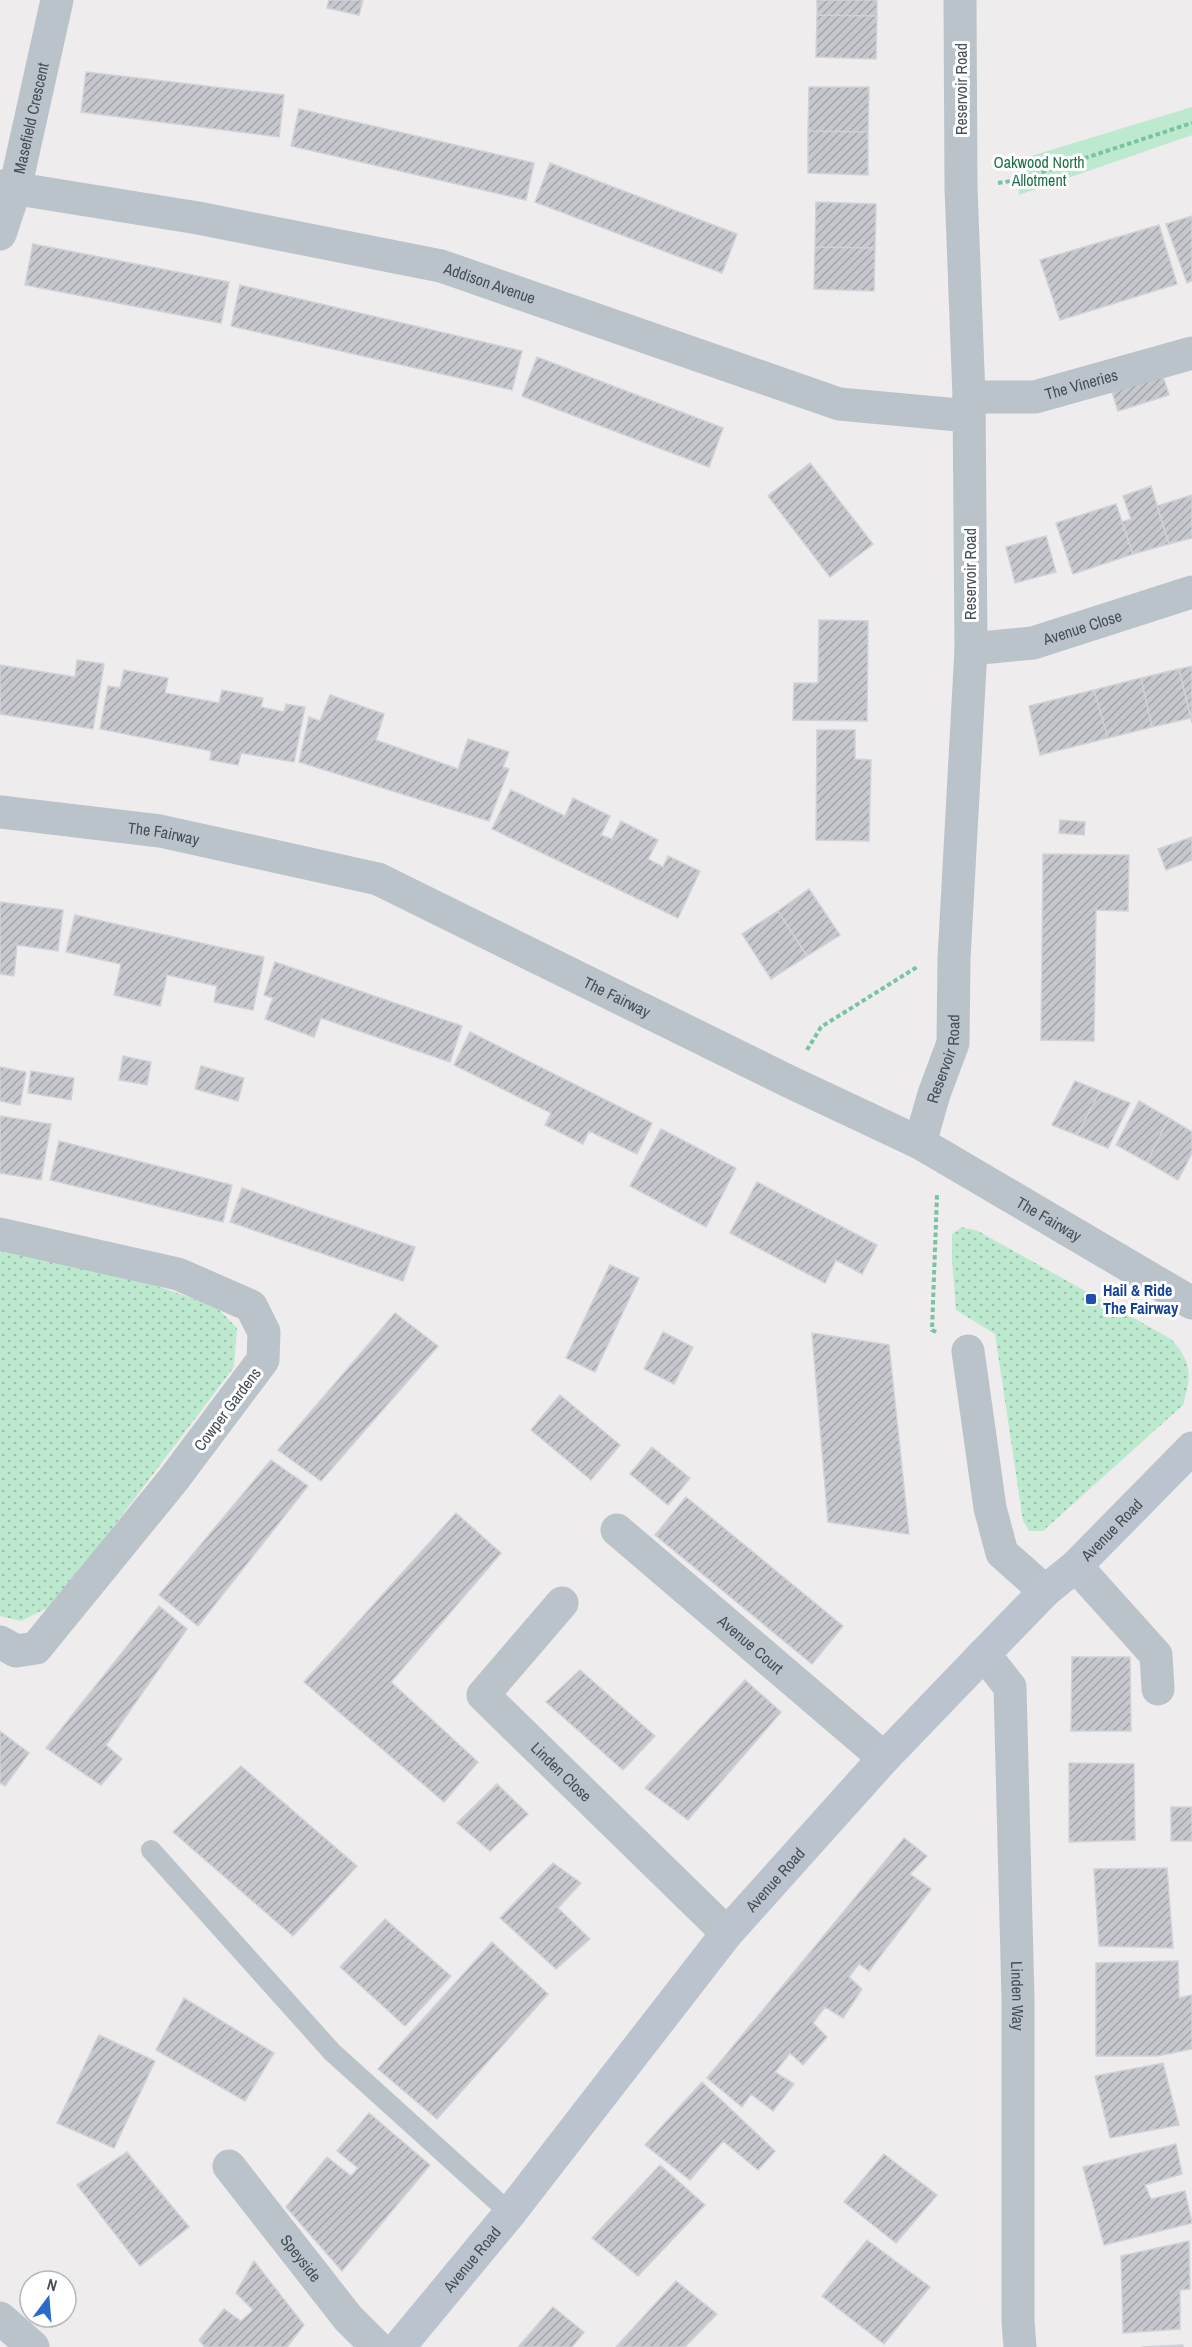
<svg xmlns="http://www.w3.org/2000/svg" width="1192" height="2347" viewBox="0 0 1192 2347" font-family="'Archivo Narrow',sans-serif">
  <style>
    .grass { fill: url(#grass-dots) }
    .green { fill: #bde9cf }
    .building { fill: url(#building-hatch); stroke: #d0d2d7; stroke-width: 1.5 }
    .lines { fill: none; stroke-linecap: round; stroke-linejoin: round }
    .path { stroke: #79c4a0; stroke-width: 4; stroke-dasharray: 4.5 3; stroke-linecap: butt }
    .lane { stroke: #bbc3ca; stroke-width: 20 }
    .street { stroke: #bbc3ca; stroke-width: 33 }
    .secondary { stroke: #bbc4ce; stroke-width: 33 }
    .transit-dot { fill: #1a4fb4; stroke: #fff; stroke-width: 2 }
    .labels { text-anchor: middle; stroke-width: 6; stroke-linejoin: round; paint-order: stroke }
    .street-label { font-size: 16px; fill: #464f57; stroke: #fff }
    .park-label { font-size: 16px; fill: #1f714a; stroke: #fff }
    .transit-label { font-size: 16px; font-weight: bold; fill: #164399; stroke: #fff; text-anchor: start }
  </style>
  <defs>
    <pattern id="grass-dots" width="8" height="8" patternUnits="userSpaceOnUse" patternTransform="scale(1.5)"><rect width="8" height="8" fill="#bde9cf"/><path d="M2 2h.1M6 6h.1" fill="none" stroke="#9bbfab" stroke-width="1.8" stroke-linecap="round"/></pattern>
    <pattern id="building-hatch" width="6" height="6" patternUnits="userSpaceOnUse" patternTransform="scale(1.5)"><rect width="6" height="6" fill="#c7c8ce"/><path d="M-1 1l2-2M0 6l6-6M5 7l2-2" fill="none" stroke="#a3a5aa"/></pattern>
  </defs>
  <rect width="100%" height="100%" fill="#eeecec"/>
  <path class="grass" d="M 962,1227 L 978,1231 L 1171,1339 C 1192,1362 1192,1374 1183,1405 L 1043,1531 L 1029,1531 L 1023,1521 L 995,1334 L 956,1310 L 952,1262 L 952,1234 Z
    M 0,1249 L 121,1274 L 215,1306 L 237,1328 L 234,1367 L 55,1604 L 21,1621 L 0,1616 Z"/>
  <path class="green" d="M 1192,107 L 1192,135 L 1019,195 L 1018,160 Z"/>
  <path class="building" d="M 329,0 L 363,0 L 359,15 L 327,8 Z
    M 817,0 L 877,0 L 877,16 L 817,15 Z
    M 817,15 L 877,16 L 876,59 L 816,57 Z
    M 86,72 L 284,95 L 279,137 L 81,112 Z
    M 809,87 L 869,87 L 868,132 L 808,131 Z
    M 299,109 L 534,163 L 526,200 L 291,146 Z
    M 808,131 L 868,132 L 868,175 L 808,173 Z
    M 550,163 L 737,234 L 722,273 L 535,202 Z
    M 816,202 L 876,204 L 875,248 L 815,247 Z
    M 1192,216 L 1192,281 L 1187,283 L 1166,224 Z
    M 1159,225 L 1177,284 L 1060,320 L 1040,260 Z
    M 33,244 L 229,282 L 221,323 L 25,285 Z
    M 815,247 L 875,248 L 874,291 L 814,289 Z
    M 240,285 L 522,351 L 512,390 L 231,326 Z
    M 537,357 L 723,428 L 709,467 L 522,396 Z
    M 1163,376 L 1169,395 L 1118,411 L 1112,392 Z
    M 810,463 L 873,544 L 830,577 L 768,496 Z
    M 1151,486 L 1169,544 L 1133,554 L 1122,522 L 1131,519 L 1123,496 Z
    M 1192,495 L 1192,538 L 1169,544 L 1157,506 Z
    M 1116,504 L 1133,554 L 1073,574 L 1056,523 Z
    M 1046,536 L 1056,572 L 1015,583 L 1006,547 Z
    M 819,620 L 868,621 L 867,721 L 793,720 L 794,683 L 818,683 Z
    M 77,660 L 104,664 L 93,729 L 0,714 L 0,665 L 75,677 Z
    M 1192,666 L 1192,723 L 1179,669 Z
    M 1179,669 L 1191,718 L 1152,727 L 1141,678 Z
    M 124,670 L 168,678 L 165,693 L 219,703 L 222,690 L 263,698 L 261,707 L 284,712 L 286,704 L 305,707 L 294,762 L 241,753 L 238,765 L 210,760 L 211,751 L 100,729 L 108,686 L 120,688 Z
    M 1141,678 L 1152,727 L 1108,738 L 1094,690 Z
    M 1094,690 L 1108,738 L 1040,755 L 1029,706 Z
    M 330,695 L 384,714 L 376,740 L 458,769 L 468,739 L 509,752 L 503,767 L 509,769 L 489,821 L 299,762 L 309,717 L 320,721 Z
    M 817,730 L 855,730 L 855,759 L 871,760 L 869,841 L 816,840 Z
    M 511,790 L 565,816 L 573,798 L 610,816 L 601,835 L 612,839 L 621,821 L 658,840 L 648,859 L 663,867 L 668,856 L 700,871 L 678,918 L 492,829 Z
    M 1060,820 L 1085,822 L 1084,835 L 1059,833 Z
    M 1192,837 L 1192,860 L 1166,870 L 1158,849 Z
    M 1043,854 L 1129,855 L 1128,911 L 1096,910 L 1094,1041 L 1041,1040 Z
    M 809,889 L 840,935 L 807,956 L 778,911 Z
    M 0,902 L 63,910 L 58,951 L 17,945 L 14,976 L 0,974 Z
    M 778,911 L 807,956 L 771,979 L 742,934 Z
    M 75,915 L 264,957 L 253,1010 L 214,1002 L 217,986 L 167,975 L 160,1006 L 114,995 L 121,964 L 66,952 Z
    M 275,962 L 462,1026 L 450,1062 L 321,1018 L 314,1037 L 265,1019 L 273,998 L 264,995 Z
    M 470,1032 L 652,1123 L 637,1154 L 589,1131 L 583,1144 L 545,1125 L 551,1113 L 454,1065 Z
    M 123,1056 L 151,1062 L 147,1085 L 119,1080 Z
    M 201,1066 L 244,1078 L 238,1101 L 195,1089 Z
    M 0,1067 L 26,1072 L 20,1105 L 0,1101 Z
    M 31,1071 L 74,1078 L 71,1100 L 28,1093 Z
    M 1075,1081 L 1100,1091 L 1077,1135 L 1052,1125 Z
    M 1100,1091 L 1130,1103 L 1108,1148 L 1077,1135 Z
    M 1139,1101 L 1169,1118 L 1147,1162 L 1116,1145 Z
    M 0,1116 L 51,1124 L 41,1180 L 0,1173 Z
    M 1169,1118 L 1192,1132 L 1192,1153 L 1178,1180 L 1147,1162 Z
    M 661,1129 L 736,1168 L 706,1227 L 630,1186 Z
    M 59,1141 L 232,1185 L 223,1222 L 50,1180 Z
    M 757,1182 L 877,1245 L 862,1274 L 836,1260 L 825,1283 L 730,1233 Z
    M 242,1188 L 415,1247 L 403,1281 L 230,1222 Z
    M 610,1265 L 639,1278 L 595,1372 L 566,1358 Z
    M 395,1313 L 438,1346 L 321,1481 L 278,1450 Z
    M 663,1332 L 693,1347 L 674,1384 L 644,1369 Z
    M 812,1333 L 889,1345 L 909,1534 L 828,1522 Z
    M 560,1395 L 620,1445 L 591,1480 L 531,1430 Z
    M 652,1447 L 690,1478 L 668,1505 L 630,1474 Z
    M 271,1460 L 308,1486 L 198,1626 L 159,1595 Z
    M 686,1497 L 843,1626 L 812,1664 L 655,1535 Z
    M 456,1513 L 501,1553 L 391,1682 L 478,1762 L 444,1802 L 304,1682 Z
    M 159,1606 L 187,1629 L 106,1745 L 122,1759 L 101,1785 L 46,1748 Z
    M 1072,1657 L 1130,1657 L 1131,1731 L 1071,1731 Z
    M 580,1670 L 655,1736 L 623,1770 L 546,1702 Z
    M 745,1680 L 781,1712 L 688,1820 L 645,1788 Z
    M 0,1731 L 29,1753 L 5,1786 L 0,1783 Z
    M 1069,1763 L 1134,1764 L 1135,1840 L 1069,1842 Z
    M 241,1766 L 357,1866 L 293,1936 L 173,1832 Z
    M 497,1784 L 528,1814 L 490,1851 L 457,1823 Z
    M 1171,1807 L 1192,1807 L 1192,1841 L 1171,1841 Z
    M 904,1838 L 927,1856 L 910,1874 L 931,1889 L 869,1971 L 859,1964 L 849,1977 L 862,1989 L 843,2018 L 825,2007 L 813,2023 L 827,2037 L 803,2065 L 790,2053 L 775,2072 L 794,2084 L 773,2111 L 751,2094 L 742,2107 L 707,2078 Z
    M 553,1863 L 581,1883 L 558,1908 L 590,1939 L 556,1969 L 500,1918 Z
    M 1167,1868 L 1173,1948 L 1099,1946 L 1094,1869 Z
    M 385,1919 L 451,1976 L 405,2026 L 340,1967 Z
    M 492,1942 L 548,1994 L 437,2119 L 378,2069 Z
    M 1178,1961 L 1179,1998 L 1192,1995 L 1192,2049 L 1157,2056 L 1096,2056 L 1096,1963 Z
    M 184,1998 L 274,2053 L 245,2101 L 156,2050 Z
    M 99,2035 L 155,2061 L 114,2148 L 57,2123 Z
    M 1163,2063 L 1179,2125 L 1110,2138 L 1095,2076 Z
    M 702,2082 L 775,2151 L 758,2170 L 723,2141 L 690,2180 L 645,2145 Z
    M 369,2113 L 430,2165 L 342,2271 L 286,2207 L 327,2157 L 351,2176 L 358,2168 L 337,2151 Z
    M 1176,2144 L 1182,2174 L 1145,2185 L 1151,2199 L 1185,2191 L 1192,2223 L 1104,2245 L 1083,2167 Z
    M 127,2152 L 189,2227 L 140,2266 L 77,2185 Z
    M 884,2154 L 937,2195 L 896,2243 L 844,2202 Z
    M 660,2165 L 705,2205 L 638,2276 L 592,2238 Z
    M 867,2240 L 930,2287 L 884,2344 L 822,2296 Z
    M 1189,2241 L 1190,2289 L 1180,2290 L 1180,2329 L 1123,2333 L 1121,2256 Z
    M 254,2261 L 304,2325 L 287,2347 L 205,2347 L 199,2340 L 224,2309 L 241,2321 L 253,2310 L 236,2293 Z
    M 676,2281 L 717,2314 L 685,2347 L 616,2347 Z
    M 553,2307 L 584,2332 L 572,2347 L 518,2347 Z
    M 1183,2345 L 1183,2347 L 1142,2347 Z"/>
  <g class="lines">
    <path class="path" d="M 998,183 L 1018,180 L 1192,123
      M 807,1050 L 821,1027 L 917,967
      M 936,1332 L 932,1330 L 937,1195"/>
    <path class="lane" d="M 151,1850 L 332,2052 L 510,2213"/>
    <g class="street">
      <path id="s1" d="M 0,186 L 198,218 L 441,266 L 839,404 L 969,416"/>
      <path id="s2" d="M 0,234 L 15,189 L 57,0"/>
      <path id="s3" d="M 969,397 L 1035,397 L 1192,353"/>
      <path id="s4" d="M 971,649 L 1033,643 L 1192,592"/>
      <path id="s5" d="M 0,812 L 160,831 L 378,879 L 788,1081 L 920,1143 L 1192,1303"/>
      <path id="s6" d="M 920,1143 L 934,1094 L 953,1043 L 954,959 L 971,649 L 969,397 L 961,188 L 960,0"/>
      <path d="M 0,1234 L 178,1274 L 251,1306 L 264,1332 L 263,1360 L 173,1480 L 36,1648 L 16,1651 L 0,1642"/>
      <path d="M 968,1351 L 990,1508 L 1002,1553 L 1045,1591"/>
      <path id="s7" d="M 617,1530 L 884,1758"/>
      <path d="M 1076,1566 L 1156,1655 L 1158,1689"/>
      <path id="s8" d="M 562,1603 L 483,1695 L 727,1933"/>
      <path id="s9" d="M 984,1654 L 1010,1687 L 1018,1999 L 1018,2321 L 1020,2347"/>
      <path id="s10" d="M 229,2166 L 348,2318 L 377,2347"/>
      <path d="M 0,2318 L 33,2347"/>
    </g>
    <path class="secondary" id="s11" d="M 399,2347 L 510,2213 L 727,1933 L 884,1758 L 984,1654 L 1045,1591 L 1076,1566 L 1192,1448"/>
  </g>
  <rect class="transit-dot" x="1085" y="1293" width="12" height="12" rx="3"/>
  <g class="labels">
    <g class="street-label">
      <text transform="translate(961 89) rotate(-90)" y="6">Reservoir Road</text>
      <text dy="6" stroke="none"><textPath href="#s2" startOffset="120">Masefield Crescent</textPath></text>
      <text dy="6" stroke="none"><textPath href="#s1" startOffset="500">Addison Avenue</textPath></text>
      <text dy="6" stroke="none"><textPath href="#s3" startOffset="114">The Vineries</textPath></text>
      <text transform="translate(970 574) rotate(-90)" y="6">Reservoir Road</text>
      <text dy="6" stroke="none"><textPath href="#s4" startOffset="114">Avenue Close</textPath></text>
      <text dy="6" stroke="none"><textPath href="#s5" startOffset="165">The Fairway</textPath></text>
      <text dy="6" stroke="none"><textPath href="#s5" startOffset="651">The Fairway</textPath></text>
      <text dy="6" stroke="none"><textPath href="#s6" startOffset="88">Reservoir Road</textPath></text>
      <text dy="6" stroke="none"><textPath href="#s5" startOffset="1137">The Fairway</textPath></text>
      <text transform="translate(227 1409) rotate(-53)" y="6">Cowper Gardens</text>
      <text dy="6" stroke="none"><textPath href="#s11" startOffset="1086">Avenue Road</textPath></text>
      <text dy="6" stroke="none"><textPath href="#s7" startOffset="176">Avenue Court</textPath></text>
      <text dy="6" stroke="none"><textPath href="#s8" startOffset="231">Linden Close</textPath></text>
      <text dy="6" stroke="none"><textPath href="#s11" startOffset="600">Avenue Road</textPath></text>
      <text dy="6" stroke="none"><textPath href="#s9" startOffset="351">Linden Way</textPath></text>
      <text dy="6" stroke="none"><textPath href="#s10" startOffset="117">Speyside</textPath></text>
      <text dy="6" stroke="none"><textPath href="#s11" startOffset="114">Avenue Road</textPath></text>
    </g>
    <g class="park-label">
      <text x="1039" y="168">Oakwood North<tspan x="1039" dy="18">Allotment</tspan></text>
    </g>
    <g class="transit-label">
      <text x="1103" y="1296">Hail &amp; Ride<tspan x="1103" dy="18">The Fairway</tspan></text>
    </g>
  </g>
  <g transform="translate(48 2299) rotate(16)"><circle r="28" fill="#ffffff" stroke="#b5b9bc" stroke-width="1.5"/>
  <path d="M0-4.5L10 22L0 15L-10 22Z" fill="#296ccb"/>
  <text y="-9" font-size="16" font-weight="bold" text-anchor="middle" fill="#464f57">N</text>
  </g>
</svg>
